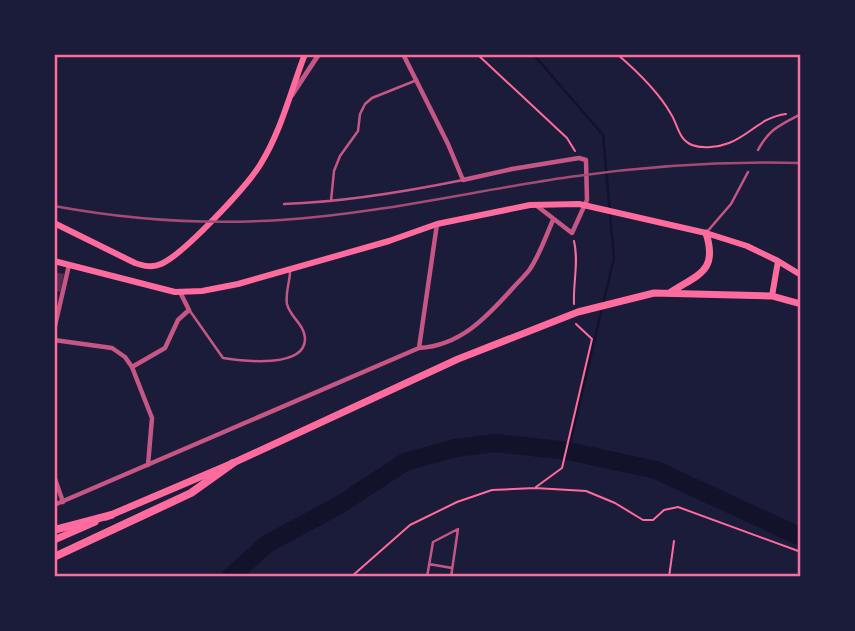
<svg xmlns="http://www.w3.org/2000/svg" width="855" height="631" viewBox="0 0 855 631" font-family="Lato,sans-serif">
  <style>
    .lines { fill: none; stroke-linecap: round; stroke-linejoin: round }
    .stream { stroke: #12122b; stroke-width: 2.5 }
    .river { stroke: #12122b; stroke-width: 18 }
    .building { fill: #542f53 }
    .path { stroke: #ff6b9d; stroke-width: 2 }
    .service { stroke: #c65784; stroke-width: 2.5 }
    .minor { stroke: #c65784; stroke-width: 4.5 }
    .tertiary { stroke: #c65784; stroke-width: 5 }
    .secondary { stroke: #ff6b9d; stroke-width: 6 }
    .primary { stroke: #ff6b9d; stroke-width: 7 }
    .trunk { stroke: #ff6b9d; stroke-width: 8 }
    .rail { stroke: #a44b75; stroke-width: 2.5 }
    .neatline { fill: none; stroke: #ff6b9d; stroke-width: 2.5 }
  </style>
  <rect width="100%" height="100%" fill="#1b1b3a"/>
  <g class="lines">
    <path class="stream" d="M 533,54 L 603,135 L 614,258 L 568,451"/>
    <path class="river" d="M 230,577 L 267,544 L 341,504 L 405,462 L 455,448 L 495,443 L 568,451 L 656,470 L 801,537"/>
  </g>
  <path class="building" d="M 54,272 L 64,274 L 60,292 L 54,290 Z"/>
  <g class="lines">
    <path class="path" d="M 477,54 L 567,138 L 575,151
      M 617,54 C 638,72 658,91 671,114 C 678,125 678,139 692,145 C 702,149 719,147 729,143 C 750,135 761,117 786,114
      M 574,304 C 573,282 579,262 574,241
      M 536,487 L 562,468 L 592,339 L 576,324
      M 351,577 L 410,525 L 457,502 L 492,490 L 535,488 L 586,491 L 615,503 L 643,520 L 653,520 L 664,510 L 678,507 L 801,552
      M 669,577 L 674,541"/>
    <path class="service" d="M 758,150 C 769,129 780,125 801,114
      M 331,201 L 334,171 L 340,156 L 358,131 L 360,114 L 365,104 L 372,98 L 417,80
      M 284,204 C 344,202 404,192 463,180
      M 706,233 L 731,204 L 748,172
      M 190,311 L 223,358 C 242,361 306,369 305,338 C 304,324 290,317 287,304 C 285,293 290,282 290,271
      M 429,564 L 452,568
      M 427,577 L 433,542 L 458,529 L 451,577"/>
    <path class="minor" d="M 403,54 L 448,144 L 463,180 L 512,169 L 579,158 L 586,160 L 587,200 L 572,233 L 537,206
      M 54,330 L 69,265
      M 54,340 L 112,348 L 125,357 L 132,367 L 152,418 L 148,465
      M 419,348 C 460,346 487,317 512,289 C 518,282 525,276 530,269 C 540,254 546,236 553,220
      M 132,367 L 165,348 L 178,320 L 189,310 L 180,292
      M 54,476 L 63,502
      M 54,505 L 419,348 L 437,224"/>
    <path class="tertiary" d="M 292,95 L 319,54"/>
    <path class="secondary" d="M 54,223 L 135,263 C 144,266 152,268 161,264 C 184,254 246,187 260,165 C 281,132 291,90 305,54
      M 54,261 L 175,292 L 202,291 L 238,284 L 389,241 L 437,224 L 530,205 L 579,204 L 706,233 L 747,246 L 778,261 L 772,296
      M 778,261 L 801,275"/>
    <path class="primary" d="M 671,292 C 699,274 718,271 706,233
      M 106,517 L 233,463 L 458,359 L 578,312 L 654,293 L 772,296 L 801,304
      M 54,540 L 95,522"/>
    <path class="trunk" d="M 54,530 L 111,515
      M 54,557 L 191,493 L 233,463"/>
    <path class="rail" d="M 54,206 C 130,220 204,225 281,220 C 377,214 473,191 569,177 C 646,166 723,161 801,163"/>
  </g>
  <rect width="855" height="631" fill="none" stroke="#1b1b3a" stroke-width="112"/>
  <rect x="56" y="56" width="743" height="519" class="neatline"/>
</svg>
